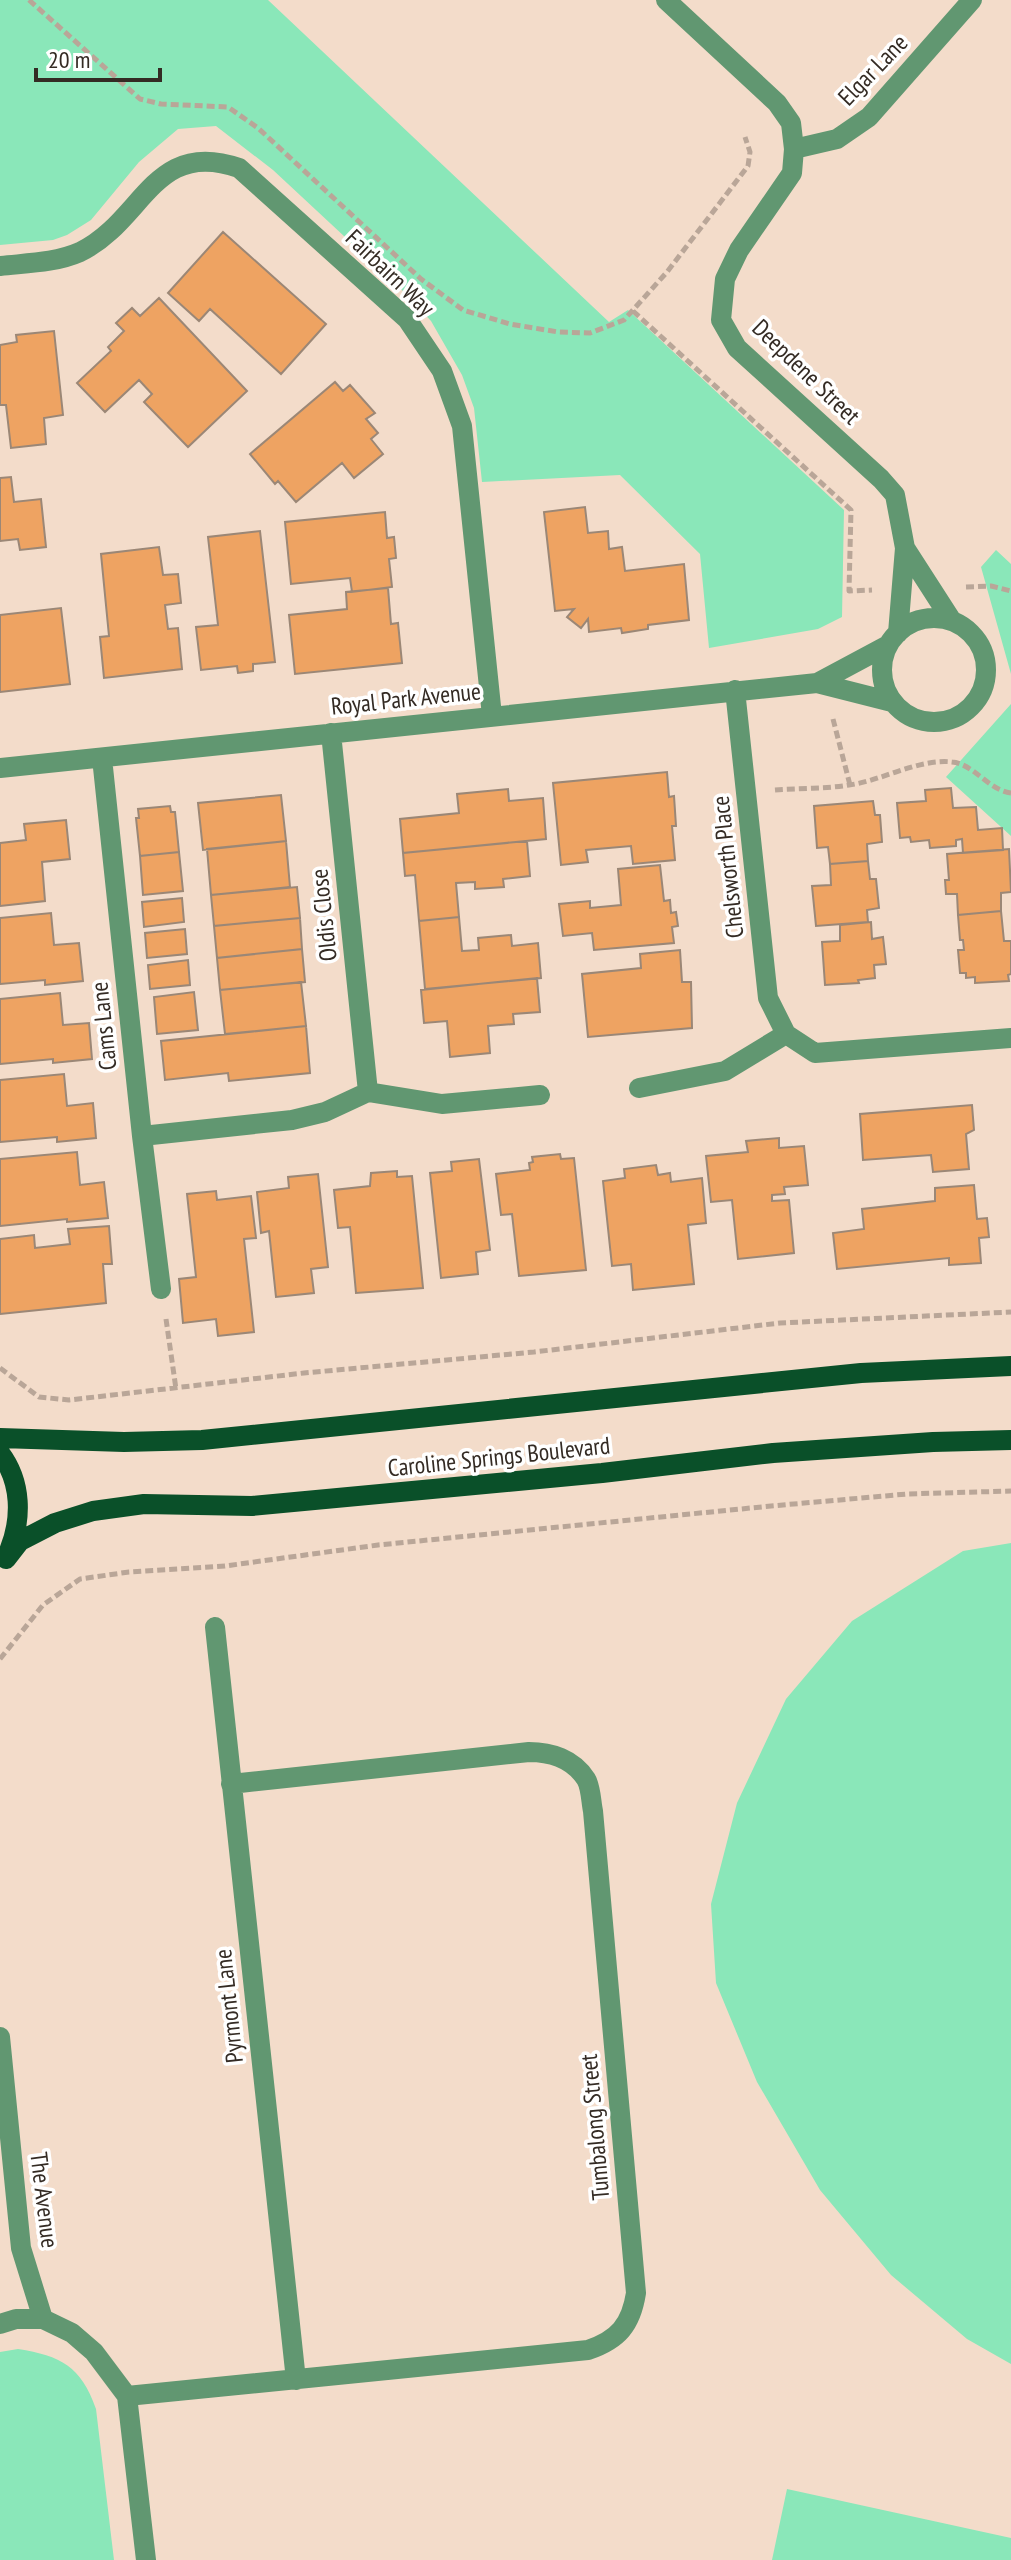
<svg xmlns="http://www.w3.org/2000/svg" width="1011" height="2560" viewBox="0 0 1011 2560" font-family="'PT Sans Narrow',sans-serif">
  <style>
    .green { fill: #8ae7b9 }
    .building { fill: #eea362; stroke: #9b8776; stroke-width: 2 }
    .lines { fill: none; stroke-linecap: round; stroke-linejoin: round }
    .path { stroke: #b9a698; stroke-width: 5; stroke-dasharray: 8 4; stroke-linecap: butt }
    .minor { stroke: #619771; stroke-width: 20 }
    .major { stroke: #0a5029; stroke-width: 20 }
    .labels { text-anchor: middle; stroke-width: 7; stroke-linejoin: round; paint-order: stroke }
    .street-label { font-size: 24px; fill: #342b24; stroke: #fff }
  </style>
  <rect width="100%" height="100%" fill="#f3dcca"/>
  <path class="green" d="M 0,0 L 268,0 L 609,322 L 628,310 L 844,510 L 842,617 L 818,629 L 709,648 L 700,554 L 620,475 L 482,482 L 474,408 L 462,375 L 431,321 L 403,291 L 273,170 L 216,126 L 178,129 L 139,162 L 91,220 L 67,235 L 53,240 L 0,245 Z
    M 996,550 L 1011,564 L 1011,674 L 981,567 Z
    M 1011,704 L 1011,836 L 946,777 Z
    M 1011,1543 L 1011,2364 L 967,2339 L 891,2275 L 820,2190 L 757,2082 L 716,1983 L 711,1904 L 737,1803 L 786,1699 L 852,1621 L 963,1551 Z
    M 18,2349 C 61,2356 81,2366 96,2409 L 114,2560 L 0,2560 L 0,2352 Z
    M 787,2489 L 1011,2538 L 1011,2560 L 772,2560 Z"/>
  <path class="building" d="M 223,232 L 326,324 L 281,374 L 210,309 L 199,321 L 168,293 Z
    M 159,298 L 247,391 L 188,447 L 144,402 L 152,394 L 139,380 L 105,412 L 77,383 L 111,351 L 108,347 L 124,331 L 116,323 L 132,308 L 140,316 Z
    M 54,331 L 63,415 L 44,418 L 46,444 L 11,448 L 6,405 L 0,405 L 0,345 L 17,342 L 16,335 Z
    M 335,382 L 343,391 L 350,385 L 375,413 L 366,419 L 378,433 L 371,439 L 383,454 L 354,478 L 342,463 L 296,502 L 278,481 L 275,484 L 250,454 Z
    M 11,477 L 14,502 L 41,499 L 46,547 L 20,550 L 18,539 L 0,541 L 0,478 Z
    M 585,507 L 588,533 L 608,531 L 609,549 L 622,547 L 625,571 L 684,564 L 689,620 L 648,625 L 648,629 L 622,633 L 621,628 L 589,632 L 588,619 L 581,628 L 567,617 L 574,609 L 555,611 L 544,512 Z
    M 385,512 L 387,538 L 394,537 L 396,558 L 389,559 L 392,587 L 352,592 L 350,578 L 291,584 L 285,522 Z
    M 260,531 L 275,662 L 253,664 L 253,671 L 238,673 L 237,666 L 201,670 L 196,627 L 218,625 L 208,537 Z
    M 159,547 L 163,575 L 178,574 L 181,603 L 165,605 L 168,629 L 178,628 L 182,669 L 104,678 L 100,637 L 109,636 L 101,554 Z
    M 388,588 L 391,624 L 398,623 L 402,663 L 295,674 L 289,615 L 347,609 L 346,592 Z
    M 61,608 L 70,684 L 0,692 L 0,615 Z
    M 667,772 L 669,797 L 674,796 L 676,826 L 672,826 L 675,860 L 633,864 L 631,846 L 586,850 L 588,862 L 561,865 L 553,783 Z
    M 951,788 L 953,808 L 976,807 L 978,830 L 1002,828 L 1003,850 L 963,853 L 962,839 L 956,840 L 956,846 L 930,848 L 929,840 L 911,842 L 910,837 L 900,838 L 897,803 L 926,801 L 925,790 Z
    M 508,789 L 509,801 L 543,798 L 546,839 L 403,853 L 400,819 L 459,813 L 457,794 Z
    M 281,795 L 286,841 L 203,850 L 198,803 Z
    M 873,801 L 875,815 L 880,815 L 882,842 L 867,844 L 868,861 L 830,864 L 828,847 L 817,848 L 814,806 Z
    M 170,806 L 171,812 L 175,812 L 179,852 L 140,856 L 136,818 L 139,818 L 138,809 Z
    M 66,820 L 70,859 L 42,862 L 45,901 L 0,906 L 0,843 L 26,840 L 24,824 Z
    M 286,841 L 290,887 L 211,895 L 207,849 Z
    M 527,841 L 530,876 L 503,879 L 504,887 L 475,889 L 475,882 L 456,883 L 459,917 L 419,921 L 415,875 L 405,876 L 403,853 Z
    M 1009,849 L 1011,892 L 1001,893 L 1001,911 L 958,915 L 957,894 L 946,894 L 945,880 L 949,880 L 947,854 Z
    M 179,852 L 183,891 L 143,895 L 140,856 Z
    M 868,861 L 870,879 L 876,879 L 879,908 L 867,910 L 868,922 L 816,926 L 812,886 L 831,885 L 830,864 Z
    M 660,865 L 664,901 L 670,900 L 671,913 L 676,912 L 678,926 L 672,927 L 674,943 L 594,950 L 592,933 L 563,936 L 559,904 L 590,901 L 590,908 L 621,905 L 618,869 Z
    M 297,887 L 300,918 L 214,926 L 211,895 Z
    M 182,898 L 184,922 L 144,927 L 142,902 Z
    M 1001,911 L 1004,941 L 1011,941 L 1011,974 L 1008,975 L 1009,981 L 975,983 L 975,977 L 966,978 L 966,973 L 960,973 L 958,950 L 964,950 L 963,940 L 960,940 L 958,915 Z
    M 51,913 L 54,945 L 79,943 L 83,981 L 45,985 L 45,980 L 0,984 L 0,918 Z
    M 459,917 L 462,951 L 479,950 L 478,938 L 511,935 L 512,946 L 538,943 L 541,978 L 425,989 L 419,921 Z
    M 300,918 L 302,949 L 217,958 L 214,926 Z
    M 871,922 L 872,939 L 883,937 L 886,964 L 874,965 L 875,978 L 858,980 L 859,983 L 825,985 L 822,942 L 840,941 L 840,925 Z
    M 185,929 L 187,954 L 147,958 L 145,933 Z
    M 302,949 L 305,982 L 220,990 L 217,958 Z
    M 680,950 L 682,982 L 691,982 L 692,1028 L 588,1037 L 582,974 L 641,968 L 640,954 Z
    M 188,960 L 190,985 L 150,989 L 148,965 Z
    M 537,978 L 540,1012 L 513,1014 L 514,1024 L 488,1026 L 490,1053 L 450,1057 L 447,1021 L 424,1023 L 421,990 Z
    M 301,982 L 306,1026 L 225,1034 L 220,990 Z
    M 194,992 L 198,1030 L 157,1034 L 154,997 Z
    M 60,993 L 63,1025 L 89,1023 L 92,1059 L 53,1063 L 53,1059 L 0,1064 L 0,999 Z
    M 306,1026 L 310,1073 L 229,1081 L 228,1073 L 165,1080 L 161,1041 Z
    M 64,1074 L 67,1106 L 93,1103 L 96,1138 L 57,1142 L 57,1137 L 0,1142 L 0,1080 Z
    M 972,1105 L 974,1130 L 966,1134 L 969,1169 L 933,1172 L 931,1155 L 863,1160 L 860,1114 Z
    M 779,1138 L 779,1148 L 804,1146 L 808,1185 L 784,1187 L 785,1194 L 772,1195 L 772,1201 L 789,1200 L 794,1253 L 738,1259 L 732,1200 L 711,1202 L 706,1156 L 748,1152 L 746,1141 Z
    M 77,1152 L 80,1185 L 104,1182 L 108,1218 L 67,1222 L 67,1219 L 0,1226 L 0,1159 Z
    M 560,1154 L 561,1159 L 574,1158 L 586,1270 L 519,1276 L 512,1214 L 501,1215 L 496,1174 L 530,1170 L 529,1163 L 533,1162 L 532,1157 Z
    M 479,1159 L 490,1250 L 476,1252 L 478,1274 L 441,1278 L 430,1173 L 452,1171 L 451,1162 Z
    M 656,1165 L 658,1175 L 670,1173 L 671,1182 L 702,1178 L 706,1223 L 688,1225 L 694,1284 L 633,1290 L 631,1264 L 612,1266 L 603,1181 L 625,1178 L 624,1169 Z
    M 397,1171 L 397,1177 L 412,1176 L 423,1288 L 356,1293 L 350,1227 L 338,1228 L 334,1190 L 370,1186 L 371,1173 Z
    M 318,1174 L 328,1267 L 311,1269 L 314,1293 L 276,1297 L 269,1231 L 261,1233 L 257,1192 L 289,1188 L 288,1177 Z
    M 974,1185 L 977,1219 L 987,1218 L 989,1237 L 979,1238 L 981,1263 L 949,1265 L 949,1258 L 837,1269 L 833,1233 L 864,1229 L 862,1209 L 935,1201 L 935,1188 Z
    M 216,1191 L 217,1200 L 251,1196 L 256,1238 L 244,1239 L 254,1332 L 218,1336 L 216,1319 L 183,1323 L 179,1279 L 196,1277 L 187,1194 Z
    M 109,1226 L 112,1264 L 103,1264 L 106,1303 L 0,1314 L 0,1239 L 34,1235 L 35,1248 L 70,1244 L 68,1229 Z"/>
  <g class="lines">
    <path class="path" d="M 29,0 L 140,99 L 161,104 L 228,107 L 258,128 L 421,279 L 463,310 L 510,324 L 558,332 L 590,333 L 624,320 L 667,272 L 748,166 L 750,152 L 745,137
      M 633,311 L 851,510 L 849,591 L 872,590
      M 966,587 L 991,586 L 1011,591
      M 833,719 L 850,785
      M 775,790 C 799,788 825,789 849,785 C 881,781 920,758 952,762 C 974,764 988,790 1011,793
      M 166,1319 L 176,1389
      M 0,1368 L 39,1397 L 69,1400 L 304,1373 L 534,1352 L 780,1323 L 1011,1312
      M 0,1659 L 43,1605 L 80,1579 L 129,1572 L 225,1566 L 378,1545 L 771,1506 L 907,1494 L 1011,1491"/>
    <path class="minor" d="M 666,0 L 777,103 L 791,123 L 794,149 L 792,173 L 739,250 L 725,279 L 721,320 L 737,348 L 881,479 L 895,495 L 905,548 L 898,633
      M 794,149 L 837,139 L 869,117 L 972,0
      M 0,266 C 27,263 55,263 80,252 C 144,221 153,138 239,168 L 407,319 L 442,371 L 462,426 L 492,716
      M 905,548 L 952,621
      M882 670a52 52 0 1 1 104 0a52 52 0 1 1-104 0Z
      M 817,683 L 888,645
      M 735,690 L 768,998 L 786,1034 L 815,1053 L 1011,1038
      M 331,733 L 368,1092
      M 102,758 L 142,1136 L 161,1289
      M 0,768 L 817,683 L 892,702
      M 639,1088 L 725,1071 L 786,1034
      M 142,1136 L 292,1120 L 325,1112 L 368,1092 L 442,1104 L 540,1095
      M 215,1627 L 296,2380
      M 0,2037 L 21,2248 L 43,2319
      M 0,2324 L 16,2319 L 43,2319 L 72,2333 L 94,2352 L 127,2396 L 146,2560
      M 127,2396 L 588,2350 C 618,2340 631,2325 636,2293 L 593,1811 C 591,1802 591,1787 586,1779 C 573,1759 551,1752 529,1752 L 231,1784"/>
    <path class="major" d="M 0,1438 L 124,1442 L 202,1440 L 861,1373 L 1011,1366
      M 0,1453 C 22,1482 22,1519 9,1551
      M 6,1559 L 20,1541 L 55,1523 L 93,1511 L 144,1504 L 252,1506 L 602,1473 L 773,1453 L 933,1442 L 1011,1440"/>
  </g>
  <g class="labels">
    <g class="street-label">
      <text transform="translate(873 70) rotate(-46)" y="8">Elgar Lane</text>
      <text transform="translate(390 273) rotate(44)" y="8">Fairbairn Way</text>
      <text transform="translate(806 372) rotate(44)" y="8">Deepdene Street</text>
      <text transform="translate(406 699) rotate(-6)" y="8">Royal Park Avenue</text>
      <text transform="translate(728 867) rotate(-96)" y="8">Chelsworth Place</text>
      <text transform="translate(324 915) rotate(-96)" y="8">Oldis Close</text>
      <text transform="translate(104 1026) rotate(-96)" y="8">Cams Lane</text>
      <text transform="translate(499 1457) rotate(-6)" y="8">Caroline Springs Boulevard</text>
      <text transform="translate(229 2006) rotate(-96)" y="8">Pyrmont Lane</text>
      <text transform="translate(595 2127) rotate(-95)" y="8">Tumbalong Street</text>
      <text transform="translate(44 2200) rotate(83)" y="8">The Avenue</text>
    </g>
  </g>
  <path d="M36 68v12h124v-12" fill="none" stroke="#342b24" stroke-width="4"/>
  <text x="48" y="68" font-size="24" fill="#342b24" stroke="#ffffff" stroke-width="6" paint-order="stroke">20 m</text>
</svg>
